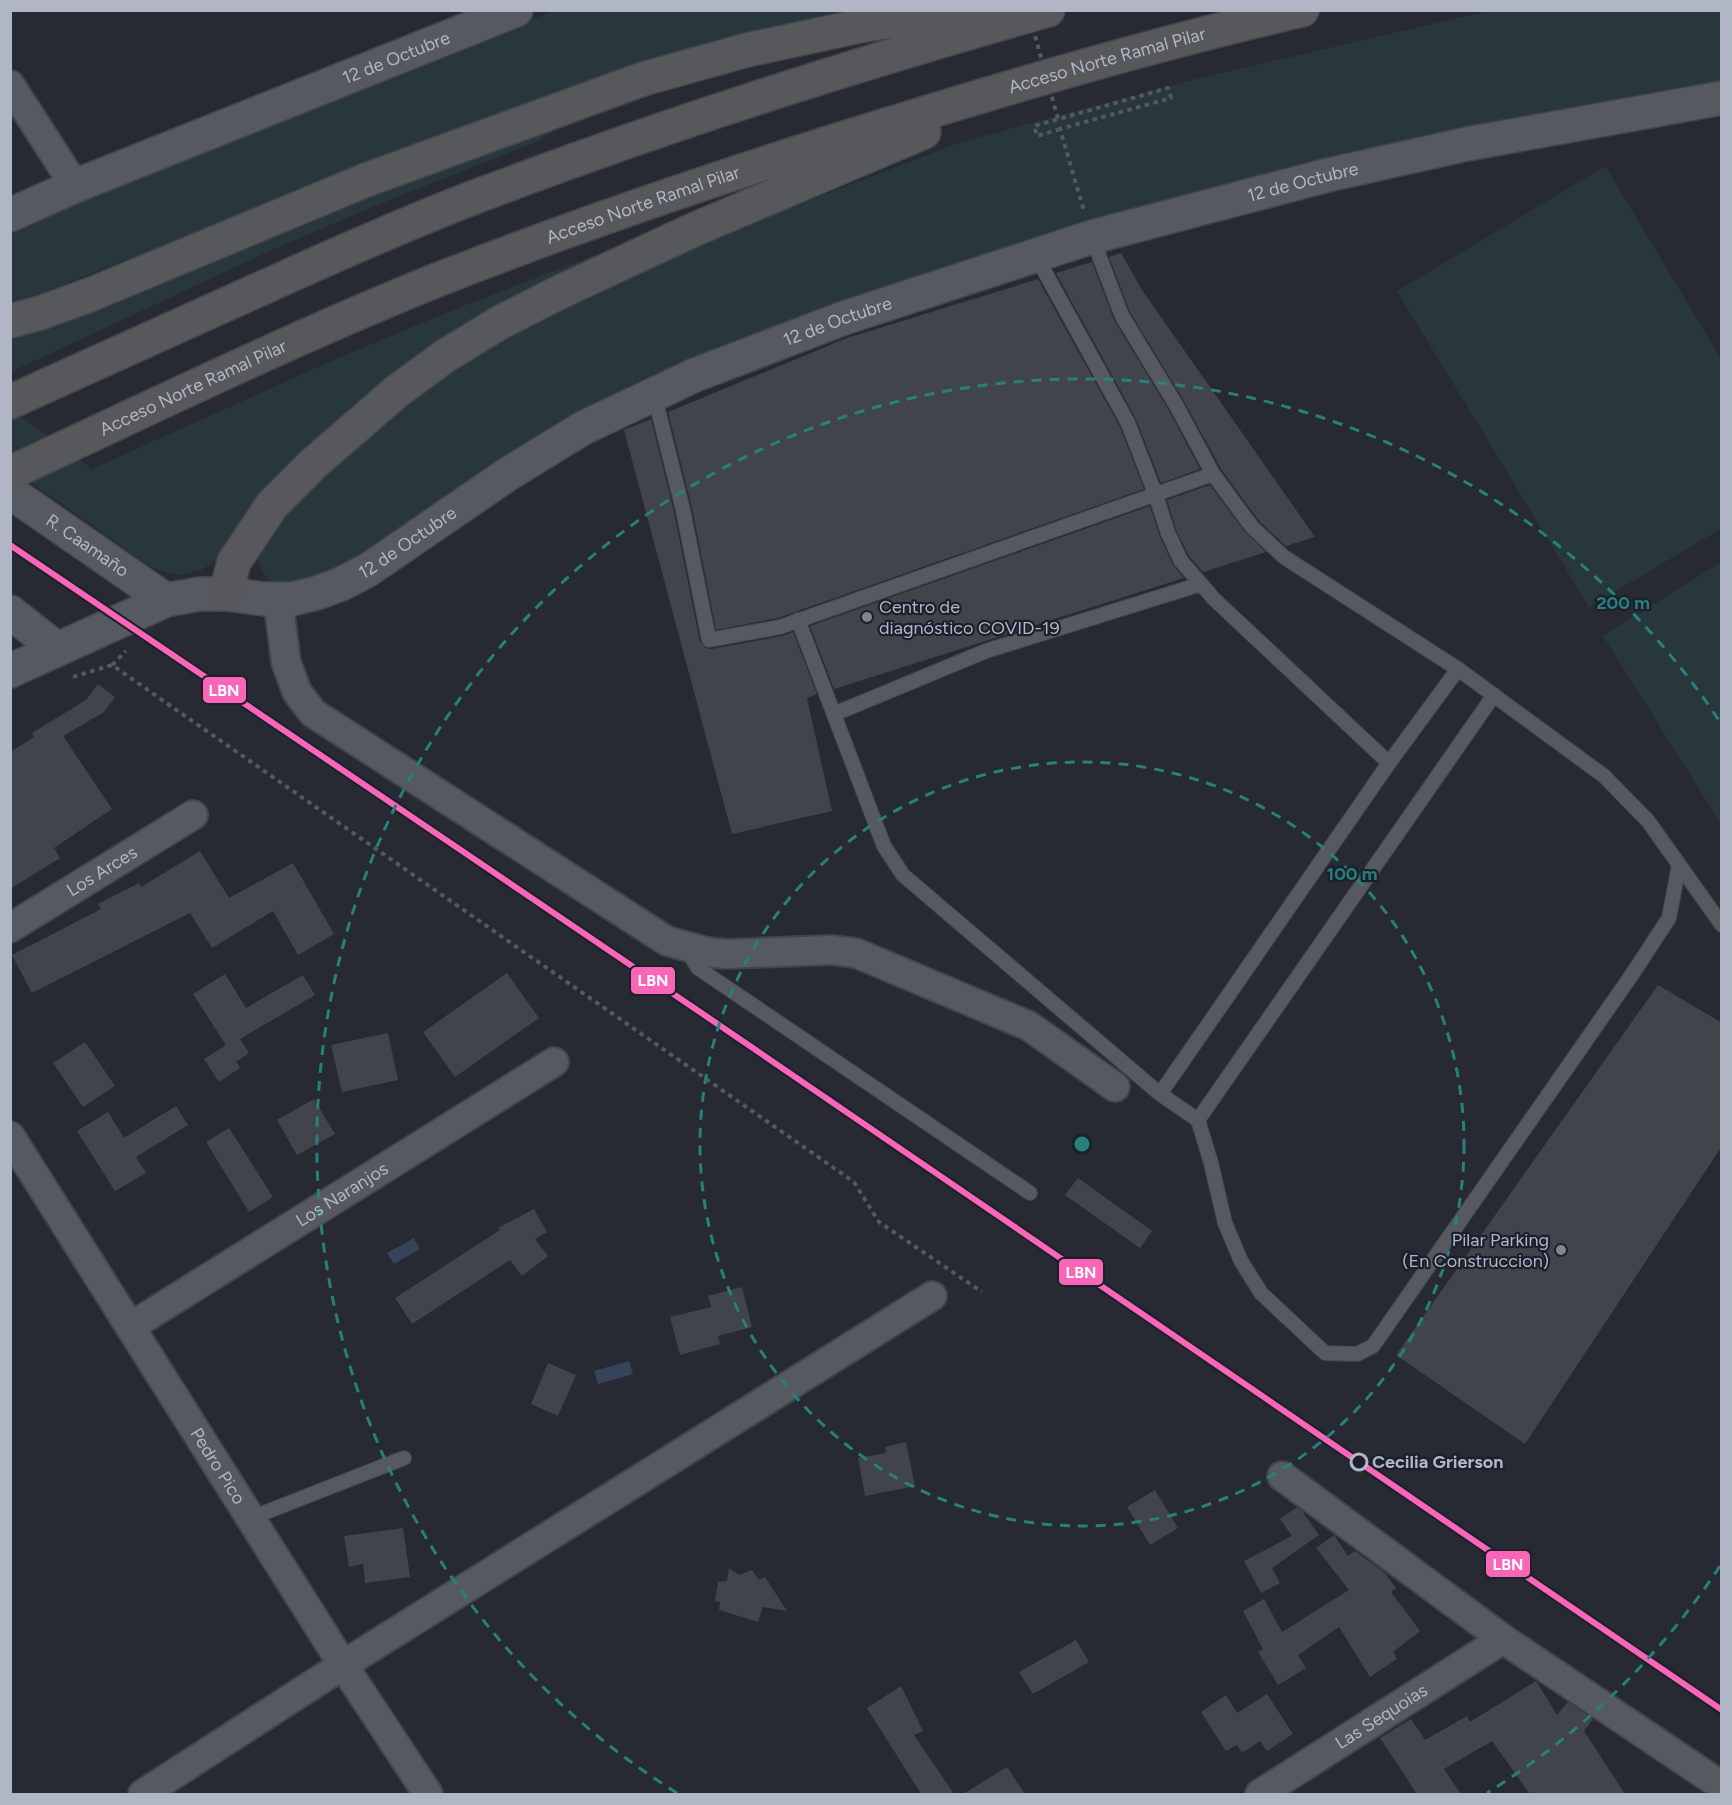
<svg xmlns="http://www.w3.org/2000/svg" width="1732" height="1805" viewBox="0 0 1732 1805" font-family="Figtree,sans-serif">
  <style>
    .green { fill: #28373b }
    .water { fill: #37425b }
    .building { fill: #41444b }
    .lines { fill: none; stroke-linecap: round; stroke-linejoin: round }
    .service-casing { stroke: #42454b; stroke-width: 16 }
    .minor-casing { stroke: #42454b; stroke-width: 32 }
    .tertiary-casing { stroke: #42454b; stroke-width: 36 }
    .motorway-casing { stroke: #44464d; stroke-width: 36 }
    .path { stroke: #55585e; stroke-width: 4; stroke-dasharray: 4.5 4.5; stroke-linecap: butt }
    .service { stroke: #575960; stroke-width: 14 }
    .minor { stroke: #575960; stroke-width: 28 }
    .tertiary { stroke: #575960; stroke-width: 33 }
    .motorway { stroke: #56585b; stroke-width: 33 }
    .path-bridge { stroke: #55585e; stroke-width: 4; stroke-dasharray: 4.5 4.5; stroke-linecap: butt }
    .rail-1-casing { stroke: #1b202c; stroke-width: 10 }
    .rail-1 { stroke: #fa66b7; stroke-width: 6 }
    .ring { fill: none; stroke: #27807b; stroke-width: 3; stroke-dasharray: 10 8 }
    .poi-dot { fill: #808591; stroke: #1b202c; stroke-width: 2 }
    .stop-dot { fill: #1b202c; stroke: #b0b6c4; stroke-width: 3 }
    .labels { text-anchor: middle; stroke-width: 4.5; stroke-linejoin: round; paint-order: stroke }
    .street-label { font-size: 18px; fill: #b0b6c4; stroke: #1b202c }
    .poi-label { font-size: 18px; fill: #b0b6c4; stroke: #1b202c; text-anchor: start }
    .stop-label { font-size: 18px; font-weight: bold; fill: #b0b6c4; stroke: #1b202c; text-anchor: start }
    .centre { fill: #27807b; stroke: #1b202c; stroke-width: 3 }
    .ring-label { font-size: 18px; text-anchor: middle; font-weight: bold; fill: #27807b; stroke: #1b202c; stroke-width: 4.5; stroke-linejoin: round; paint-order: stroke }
    .line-badge { stroke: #1b202c; stroke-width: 2 }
    .badge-label { font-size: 16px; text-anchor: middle; font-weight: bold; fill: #fff }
  </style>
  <rect width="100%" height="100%" fill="#272a32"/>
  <path class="green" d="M 554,11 L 857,11 L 668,55 L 557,91 L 44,292 L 11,303 L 10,232 L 155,167 L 386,75 Z
    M 1488,11 L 1721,11 L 1721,85 L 899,286 L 367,553 C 343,566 285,606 264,573 C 253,555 258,547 266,529 L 387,418 L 467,359 L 517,331 L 604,288 L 743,226 L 950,146 L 1023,125 L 1200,78 Z
    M 557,129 L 537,142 L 394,198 L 272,250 L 11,372 L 10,334 L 328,214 L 491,148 Z
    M 1605,166 L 1721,359 L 1722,528 L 1589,607 L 1397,291 Z
    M 693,217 L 500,309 L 231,543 L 217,560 L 201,570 L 182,575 L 166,573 L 147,565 L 88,522 L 11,469 L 10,408 L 92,469 L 338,358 L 453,310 Z
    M 1721,562 L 1721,824 L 1603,636 Z"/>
  <path class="water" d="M 414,1238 L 420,1249 L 394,1264 L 387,1253 Z
    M 629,1361 L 633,1374 L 598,1384 L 594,1371 Z"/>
  <path class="building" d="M 1121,253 L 1142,290 L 1315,537 L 1286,546 L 1259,521 L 1221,469 L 1184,401 L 1130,312 L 1109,257 Z
    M 1092,262 L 1114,320 L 1168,409 L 1200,469 L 1161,483 L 1136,419 L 1056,273 Z
    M 1038,279 L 1120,427 L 1144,489 L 778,618 L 716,630 L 692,508 L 668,412 L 847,338 Z
    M 651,419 L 674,512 L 700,642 L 706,648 L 711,649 L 782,636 L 793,632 L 817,694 L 807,698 L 832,811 L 732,834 L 624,430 Z
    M 1210,485 L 1245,532 L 1266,552 L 1203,572 L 1189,556 L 1176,530 L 1167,500 Z
    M 1150,506 L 1160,537 L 1173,565 L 1184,578 L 834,689 L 810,626 Z
    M 98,684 L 115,697 L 104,712 L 63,736 L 112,809 L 54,848 L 60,858 L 10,889 L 10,752 L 34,737 L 32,733 L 86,700 Z
    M 200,851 L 229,898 L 293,863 L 334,934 L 298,955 L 273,911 L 212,948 L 190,913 L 32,993 L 12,955 L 101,909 L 98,904 L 139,883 L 141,887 Z
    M 507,973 L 539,1018 L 455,1077 L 423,1032 Z
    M 225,974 L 246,1008 L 303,975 L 315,995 L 240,1039 L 249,1053 L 236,1062 L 240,1068 L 219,1082 L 204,1059 L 226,1045 L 193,994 Z
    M 1658,985 L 1722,1023 L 1722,1146 L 1525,1444 L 1396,1355 Z
    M 388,1033 L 398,1080 L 342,1092 L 331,1045 Z
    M 85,1042 L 115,1086 L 83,1107 L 53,1063 Z
    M 314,1099 L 335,1134 L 297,1155 L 277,1120 Z
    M 176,1106 L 188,1125 L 136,1157 L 146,1173 L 115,1191 L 77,1131 L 108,1112 L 124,1138 Z
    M 229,1128 L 273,1197 L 249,1212 L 206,1142 Z
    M 1078,1178 L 1152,1231 L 1140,1248 L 1065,1195 Z
    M 534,1209 L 547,1232 L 535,1239 L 548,1256 L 522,1276 L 510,1260 L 412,1324 L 395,1298 L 500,1230 L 498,1228 Z
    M 742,1287 L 752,1327 L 718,1336 L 720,1344 L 680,1355 L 670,1317 L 711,1307 L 708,1296 Z
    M 548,1363 L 576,1375 L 558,1416 L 531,1404 Z
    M 906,1442 L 915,1486 L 865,1496 L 858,1458 L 886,1453 L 885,1447 Z
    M 1155,1490 L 1178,1528 L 1150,1545 L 1127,1507 Z
    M 1297,1507 L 1302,1511 L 1319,1535 L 1272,1568 L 1280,1583 L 1261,1593 L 1244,1561 L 1292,1536 L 1280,1519 Z
    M 403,1528 L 410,1577 L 365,1583 L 363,1564 L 349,1567 L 344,1536 Z
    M 1334,1535 L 1348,1556 L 1355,1551 L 1384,1572 L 1396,1588 L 1391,1592 L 1420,1631 L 1393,1652 L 1397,1659 L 1370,1677 L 1339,1627 L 1298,1655 L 1306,1668 L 1278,1685 L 1258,1652 L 1263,1649 L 1243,1611 L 1264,1599 L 1282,1632 L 1349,1590 L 1316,1548 Z
    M 729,1568 L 739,1575 L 752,1570 L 759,1580 L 765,1577 L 787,1611 L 763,1607 L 758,1622 L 719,1610 L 720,1602 L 715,1601 L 718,1582 L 727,1581 Z
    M 1076,1640 L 1089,1662 L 1033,1694 L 1019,1672 Z
    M 1536,1681 L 1557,1715 L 1568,1702 L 1593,1719 L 1584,1731 L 1625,1794 L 1530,1794 L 1492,1741 L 1444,1769 L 1461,1794 L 1417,1794 L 1380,1738 L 1411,1719 L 1425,1740 L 1467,1716 L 1470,1722 Z
    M 901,1686 L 923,1731 L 914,1735 L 954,1794 L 921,1794 L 867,1708 Z
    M 1267,1694 L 1293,1734 L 1267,1751 L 1260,1741 L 1242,1753 L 1237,1745 L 1226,1751 L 1201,1712 L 1226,1695 L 1237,1713 Z
    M 1007,1767 L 1025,1794 L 963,1794 Z"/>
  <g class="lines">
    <g class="service-casing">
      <path id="service" d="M 1036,256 L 1128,423 L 1155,493 L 1168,533 L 1181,561 L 1214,599 L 1389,763
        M 654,394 L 683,510 L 709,640 L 780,627 L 1213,474 L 1176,405 L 1122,316 L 1092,237
        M 1213,474 L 1252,527 L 1284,557 L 1458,669 L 1604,776 L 1648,821 L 1722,925
        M 798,620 L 884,846 L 903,875 L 1160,1094 L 1198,1120 L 1211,1163 L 1225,1223 L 1241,1261 L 1261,1293 L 1325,1353 L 1357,1354 L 1373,1346 L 1631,976 L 1669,918 L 1679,865
        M 834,714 L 986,651 L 1201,584
        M 687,950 L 698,968 L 1030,1193
        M 1160,1094 L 1389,763 L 1458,669
        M 1198,1120 L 1494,695
        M 251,1518 L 404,1458"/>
    </g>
    <g class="minor-casing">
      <g id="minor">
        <path d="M 10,85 L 75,186"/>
        <path d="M 278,599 L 286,662 L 297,692 L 313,713 L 667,941 L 707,952 L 726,954 L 831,950 L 856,953 L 1029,1026 L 1115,1087"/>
        <path id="s1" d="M 10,928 L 193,815"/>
        <path id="s2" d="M 10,1136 L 343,1665 L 428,1794"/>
        <path id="s3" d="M 130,1327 L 554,1062"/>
        <path d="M 1282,1476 L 1503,1639 L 1722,1786"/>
        <path d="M 143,1794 L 343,1665 L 932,1296"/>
        <path id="s4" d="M 1260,1794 L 1503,1639"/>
      </g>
    </g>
    <g class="tertiary-casing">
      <g id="tertiary">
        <path id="s5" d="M 10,215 L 75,186 L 516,10"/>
        <path id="s6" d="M 10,492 L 166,600"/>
        <path d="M 10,612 L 57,649"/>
        <path id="s7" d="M 10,671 L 166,600 L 200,594 L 226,594 L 264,599 L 292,599 L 317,593 L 341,584 L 368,570 L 505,476 L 583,428 L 695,375 L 844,318 L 1092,237 L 1328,175 L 1467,144 L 1722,98"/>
      </g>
    </g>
    <g class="motorway-casing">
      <g id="motorway">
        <path d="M 10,321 L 40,313 L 92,294 L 366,180 L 643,79 L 747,50 L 864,25 L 975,10"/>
        <path d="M 10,402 C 110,357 210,311 311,266 C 370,240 430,213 491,191 C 673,122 860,63 1048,10"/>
        <path id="s8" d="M 10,473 C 150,408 289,340 432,282 C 589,220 748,167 909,118 C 1039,78 1170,40 1302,10"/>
        <path d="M 226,594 L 234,562 L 272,505 L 313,464 L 396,392 L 445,356 L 501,322 L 560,292 L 693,230 L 924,132"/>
      </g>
    </g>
    <path class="path" d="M 1060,129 L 1037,136 L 1034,126 L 1168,88 L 1171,98 L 1060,129 L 1084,211
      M 112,665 L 126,651
      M 73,677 L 112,665 L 854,1182 L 879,1222 L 982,1292"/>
    <use href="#service" class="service"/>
    <use href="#minor" class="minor"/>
    <use href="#tertiary" class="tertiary"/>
    <use href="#motorway" class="motorway"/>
    <path class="path-bridge" d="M 1028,10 L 1058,119"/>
    <g class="rail-1-casing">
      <path id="rail-1" d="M 10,545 L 700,1012 L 1722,1710"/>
    </g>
    <use href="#rail-1" class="rail-1"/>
  </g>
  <g class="ring">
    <circle cx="1082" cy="1144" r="382"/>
    <path d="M1720 1566A765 765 0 0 1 1487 1793M677 1793A765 765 0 1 1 1720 722"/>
  </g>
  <g class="poi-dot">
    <circle cx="867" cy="617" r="6"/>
    <circle cx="1561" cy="1250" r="6"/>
  </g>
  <circle class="stop-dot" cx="1359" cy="1462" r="8"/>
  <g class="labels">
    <g class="street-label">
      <text dy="6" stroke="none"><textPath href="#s5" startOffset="417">12 de Octubre</textPath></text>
      <text dy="6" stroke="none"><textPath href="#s8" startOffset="1174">Acceso Norte Ramal Pilar</textPath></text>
      <text dy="6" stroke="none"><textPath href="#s7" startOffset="1400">12 de Octubre</textPath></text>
      <text dy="6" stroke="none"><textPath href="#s8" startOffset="688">Acceso Norte Ramal Pilar</textPath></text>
      <text dy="6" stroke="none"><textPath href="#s7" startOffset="914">12 de Octubre</textPath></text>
      <text dy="6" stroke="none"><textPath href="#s8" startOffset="202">Acceso Norte Ramal Pilar</textPath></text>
      <text dy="6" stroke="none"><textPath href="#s7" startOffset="428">12 de Octubre</textPath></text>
      <text dy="6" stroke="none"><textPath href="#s6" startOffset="94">R. Caamaño</textPath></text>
      <text dy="6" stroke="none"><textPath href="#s1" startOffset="108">Los Arces</textPath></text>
      <text dy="6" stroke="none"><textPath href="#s3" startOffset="250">Los Naranjos</textPath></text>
      <text dy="6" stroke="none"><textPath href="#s2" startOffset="390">Pedro Pico</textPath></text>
      <text dy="6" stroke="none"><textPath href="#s4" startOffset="144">Las Sequoias</textPath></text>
    </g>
    <g class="poi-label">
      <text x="879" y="613">Centro de<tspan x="879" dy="21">diagnóstico COVID-19</tspan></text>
      <text x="1549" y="1246" text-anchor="end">Pilar Parking<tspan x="1549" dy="21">(En Construccion)</tspan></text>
    </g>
    <g class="stop-label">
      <text x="1372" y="1468">Cecilia Grierson</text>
    </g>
  </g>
  <circle cx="1082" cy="1144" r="9" class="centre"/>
  <g class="ring-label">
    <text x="1623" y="609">200 m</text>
    <text x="1352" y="880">100 m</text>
  </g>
  <g class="line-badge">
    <rect x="202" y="676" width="45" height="28" rx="6" fill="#fa66b7"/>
    <rect x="630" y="966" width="46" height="29" rx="6" fill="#fa66b7"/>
    <rect x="1058" y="1258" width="46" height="28" rx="6" fill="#fa66b7"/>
    <rect x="1485" y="1550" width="46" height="28" rx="6" fill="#fa66b7"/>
  </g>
  <g class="badge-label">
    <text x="224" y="696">LBN</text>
    <text x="653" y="986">LBN</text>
    <text x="1081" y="1278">LBN</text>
    <text x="1508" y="1570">LBN</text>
  </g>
  <rect width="1732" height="1805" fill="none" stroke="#b0b6c4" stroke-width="24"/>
</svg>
